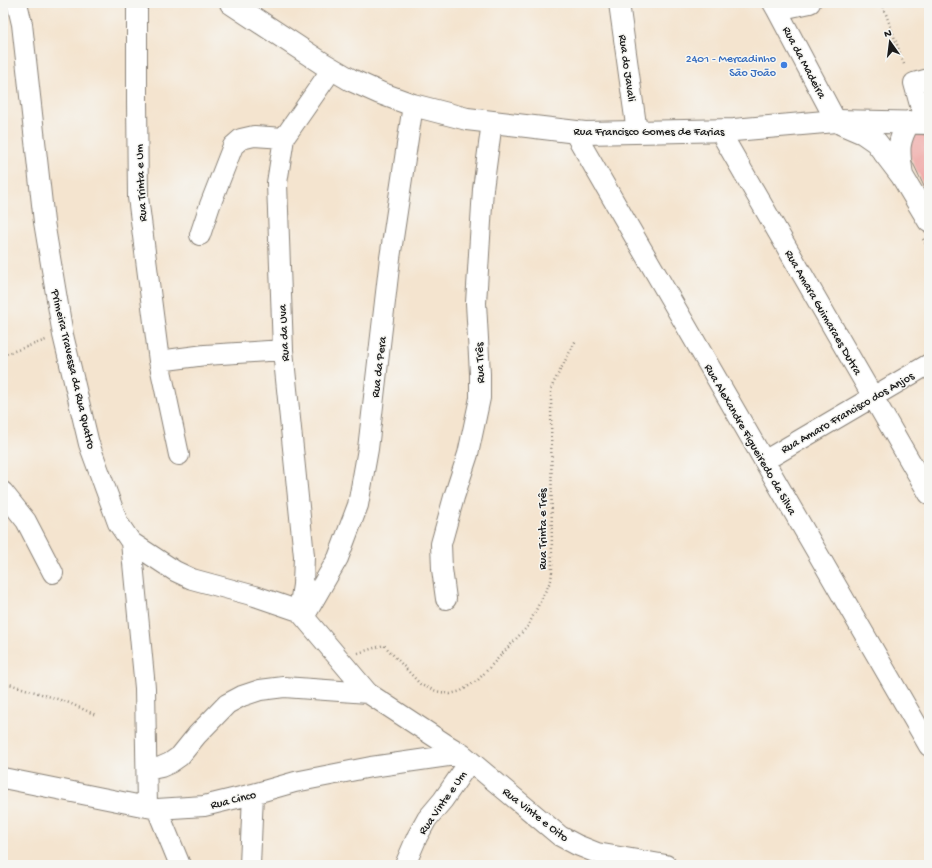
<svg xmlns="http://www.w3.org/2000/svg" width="932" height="868" viewBox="0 0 932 868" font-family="'Gochi Hand',sans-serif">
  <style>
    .building { fill: #ee9e9c }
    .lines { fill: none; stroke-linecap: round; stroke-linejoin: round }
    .minor-casing { stroke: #888076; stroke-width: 22 }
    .tertiary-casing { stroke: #888076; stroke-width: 24 }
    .path { stroke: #888076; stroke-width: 2.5; stroke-dasharray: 1 3; stroke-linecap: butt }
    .minor { stroke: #fff; stroke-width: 20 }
    .tertiary { stroke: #fff; stroke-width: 22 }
    .shop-dot { fill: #3f7fe0; stroke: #f6f6f2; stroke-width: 1.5 }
    .labels { text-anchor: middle; stroke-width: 3; stroke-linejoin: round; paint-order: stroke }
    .shop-label { font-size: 12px; fill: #366cbe; stroke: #f6f6f2; text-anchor: end }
    .street-label { font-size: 12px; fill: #1c1c1c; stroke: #f6f6f2 }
  </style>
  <rect width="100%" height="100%" fill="#f6f6f2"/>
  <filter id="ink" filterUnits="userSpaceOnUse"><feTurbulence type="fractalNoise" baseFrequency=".025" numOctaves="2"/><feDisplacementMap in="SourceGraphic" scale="8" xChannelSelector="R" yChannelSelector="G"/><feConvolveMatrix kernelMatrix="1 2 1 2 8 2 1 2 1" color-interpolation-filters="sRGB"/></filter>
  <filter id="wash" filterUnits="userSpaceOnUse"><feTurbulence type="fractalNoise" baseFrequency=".012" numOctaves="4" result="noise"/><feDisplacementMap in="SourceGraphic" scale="16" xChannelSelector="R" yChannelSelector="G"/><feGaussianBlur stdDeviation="0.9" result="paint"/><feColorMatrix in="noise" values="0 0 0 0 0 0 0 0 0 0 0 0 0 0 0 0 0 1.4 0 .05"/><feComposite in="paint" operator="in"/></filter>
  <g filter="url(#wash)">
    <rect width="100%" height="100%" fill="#f4e4cf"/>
    <g id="blocks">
      <path class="building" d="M 914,134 L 929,135 L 929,197 L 905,146 Z"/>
    </g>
  </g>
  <g filter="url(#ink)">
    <use href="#blocks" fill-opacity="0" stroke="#888076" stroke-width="1"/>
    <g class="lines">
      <g class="minor-casing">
        <path id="minor" d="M 17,3 L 22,24 L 44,222 L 63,335 L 89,444 L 118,523 L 131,542 L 175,571 L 192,579 L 255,596 L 299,611 L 368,693 L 447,745 L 462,754 L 560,836 L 577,845 L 597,853 L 666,865
          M 137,3 L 137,102 L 138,197 L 159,361 L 179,455
          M 619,3 L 637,132
          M 773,3 L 777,10 L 836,121
          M 777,10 L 810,3
          M 925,123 L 914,83 L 929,79
          M 719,130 L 929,494
          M 574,132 L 929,746
          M 200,235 L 210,205 L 233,146 L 241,139 L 254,136 L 284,138
          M 159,361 L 205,355 L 283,350
          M 764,461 L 929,364
          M 3,492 L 26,521 L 53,573
          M 131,542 L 145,688 L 147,807
          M 446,599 L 442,569 L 441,544 L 454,497 L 468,454 L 480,398 L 480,374 L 476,303 L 483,189 L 492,122
          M 299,611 L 303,585 L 304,556 L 283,350 L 277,183 L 284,138 L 332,69
          M 304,617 L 338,558 L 358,505 L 368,449 L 390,258 L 413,105
          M 147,770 L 161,767 L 170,763 L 180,756 L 197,735 L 227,704 L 242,696 L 260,690 L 284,687 L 368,693
          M 3,778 L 157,809 L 204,806 L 253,794 L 295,782 L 371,767 L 462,754
          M 157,809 L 180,865
          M 250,865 L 253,794
          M 405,865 L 417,837 L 427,819 L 443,800 L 470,761"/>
      </g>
      <g class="tertiary-casing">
        <path id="tertiary" d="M 231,3 L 322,63 L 351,80 L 380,93 L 413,105 L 467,119 L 585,133 L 734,130 L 836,121 L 929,123
          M 842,124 L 863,133 L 876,142 L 902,176 L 929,221
          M 902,176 C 899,152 896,144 909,122"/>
      </g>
      <path class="path" d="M 882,3 L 905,67
        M 923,239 L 929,249
        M 3,355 L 46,340
        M 358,653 L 384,645 L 421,685 L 436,691 L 450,694 L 461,691 L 478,680 L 528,626 L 551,580 L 552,572 L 551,390 L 553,384 L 576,340
        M 3,682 L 67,702 L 96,715"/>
      <use href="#minor" class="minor"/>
      <use href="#tertiary" class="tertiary"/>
    </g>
  </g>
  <circle class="shop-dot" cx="784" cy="65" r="4"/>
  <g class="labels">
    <g class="shop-label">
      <text x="776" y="62">2401 - Mercadinho<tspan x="776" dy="14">São João</tspan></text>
    </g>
    <g class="street-label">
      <text transform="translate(805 62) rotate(62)" y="4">Rua da Madeira</text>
      <text transform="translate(628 68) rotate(82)" y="4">Rua do Javali</text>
      <text x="649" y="135">Rua Francisco Gomes de Farias</text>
      <text transform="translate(140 183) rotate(-93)" y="4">Rua Trinta e Um</text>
      <text transform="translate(824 312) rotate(60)" y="4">Rua Amara Guimaraes Dutra</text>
      <text transform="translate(283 333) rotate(-93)" y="4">Rua da Uva</text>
      <text transform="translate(479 363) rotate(-92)" y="4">Rua Três</text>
      <text transform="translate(378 367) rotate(-83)" y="4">Rua da Pera</text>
      <text transform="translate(74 369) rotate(77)" y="4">Primeira Travessa da Rua Quatro</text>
      <text transform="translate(847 412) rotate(-30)" y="4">Rua Amaro Francisco dos Anjos</text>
      <text transform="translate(751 439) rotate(60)" y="4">Rua Alexandre Figueiredo da Silva</text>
      <text transform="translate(542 529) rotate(-90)" y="4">Rua Trinta e Três</text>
      <text transform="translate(233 799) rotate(-14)" y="4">Rua Cinco</text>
      <text transform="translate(442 802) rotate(-55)" y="4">Rua Vinte e Um</text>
      <text transform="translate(536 814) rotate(38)" y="4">Rua Vinte e Oito</text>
    </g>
  </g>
  <rect width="932" height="868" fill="none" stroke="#f6f6f2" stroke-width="16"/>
  <g transform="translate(890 42) rotate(346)" stroke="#f6f6f2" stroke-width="3" paint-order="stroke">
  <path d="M0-3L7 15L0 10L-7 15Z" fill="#1c1c1c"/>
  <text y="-6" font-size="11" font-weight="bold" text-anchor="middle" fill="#1c1c1c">N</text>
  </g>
</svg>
